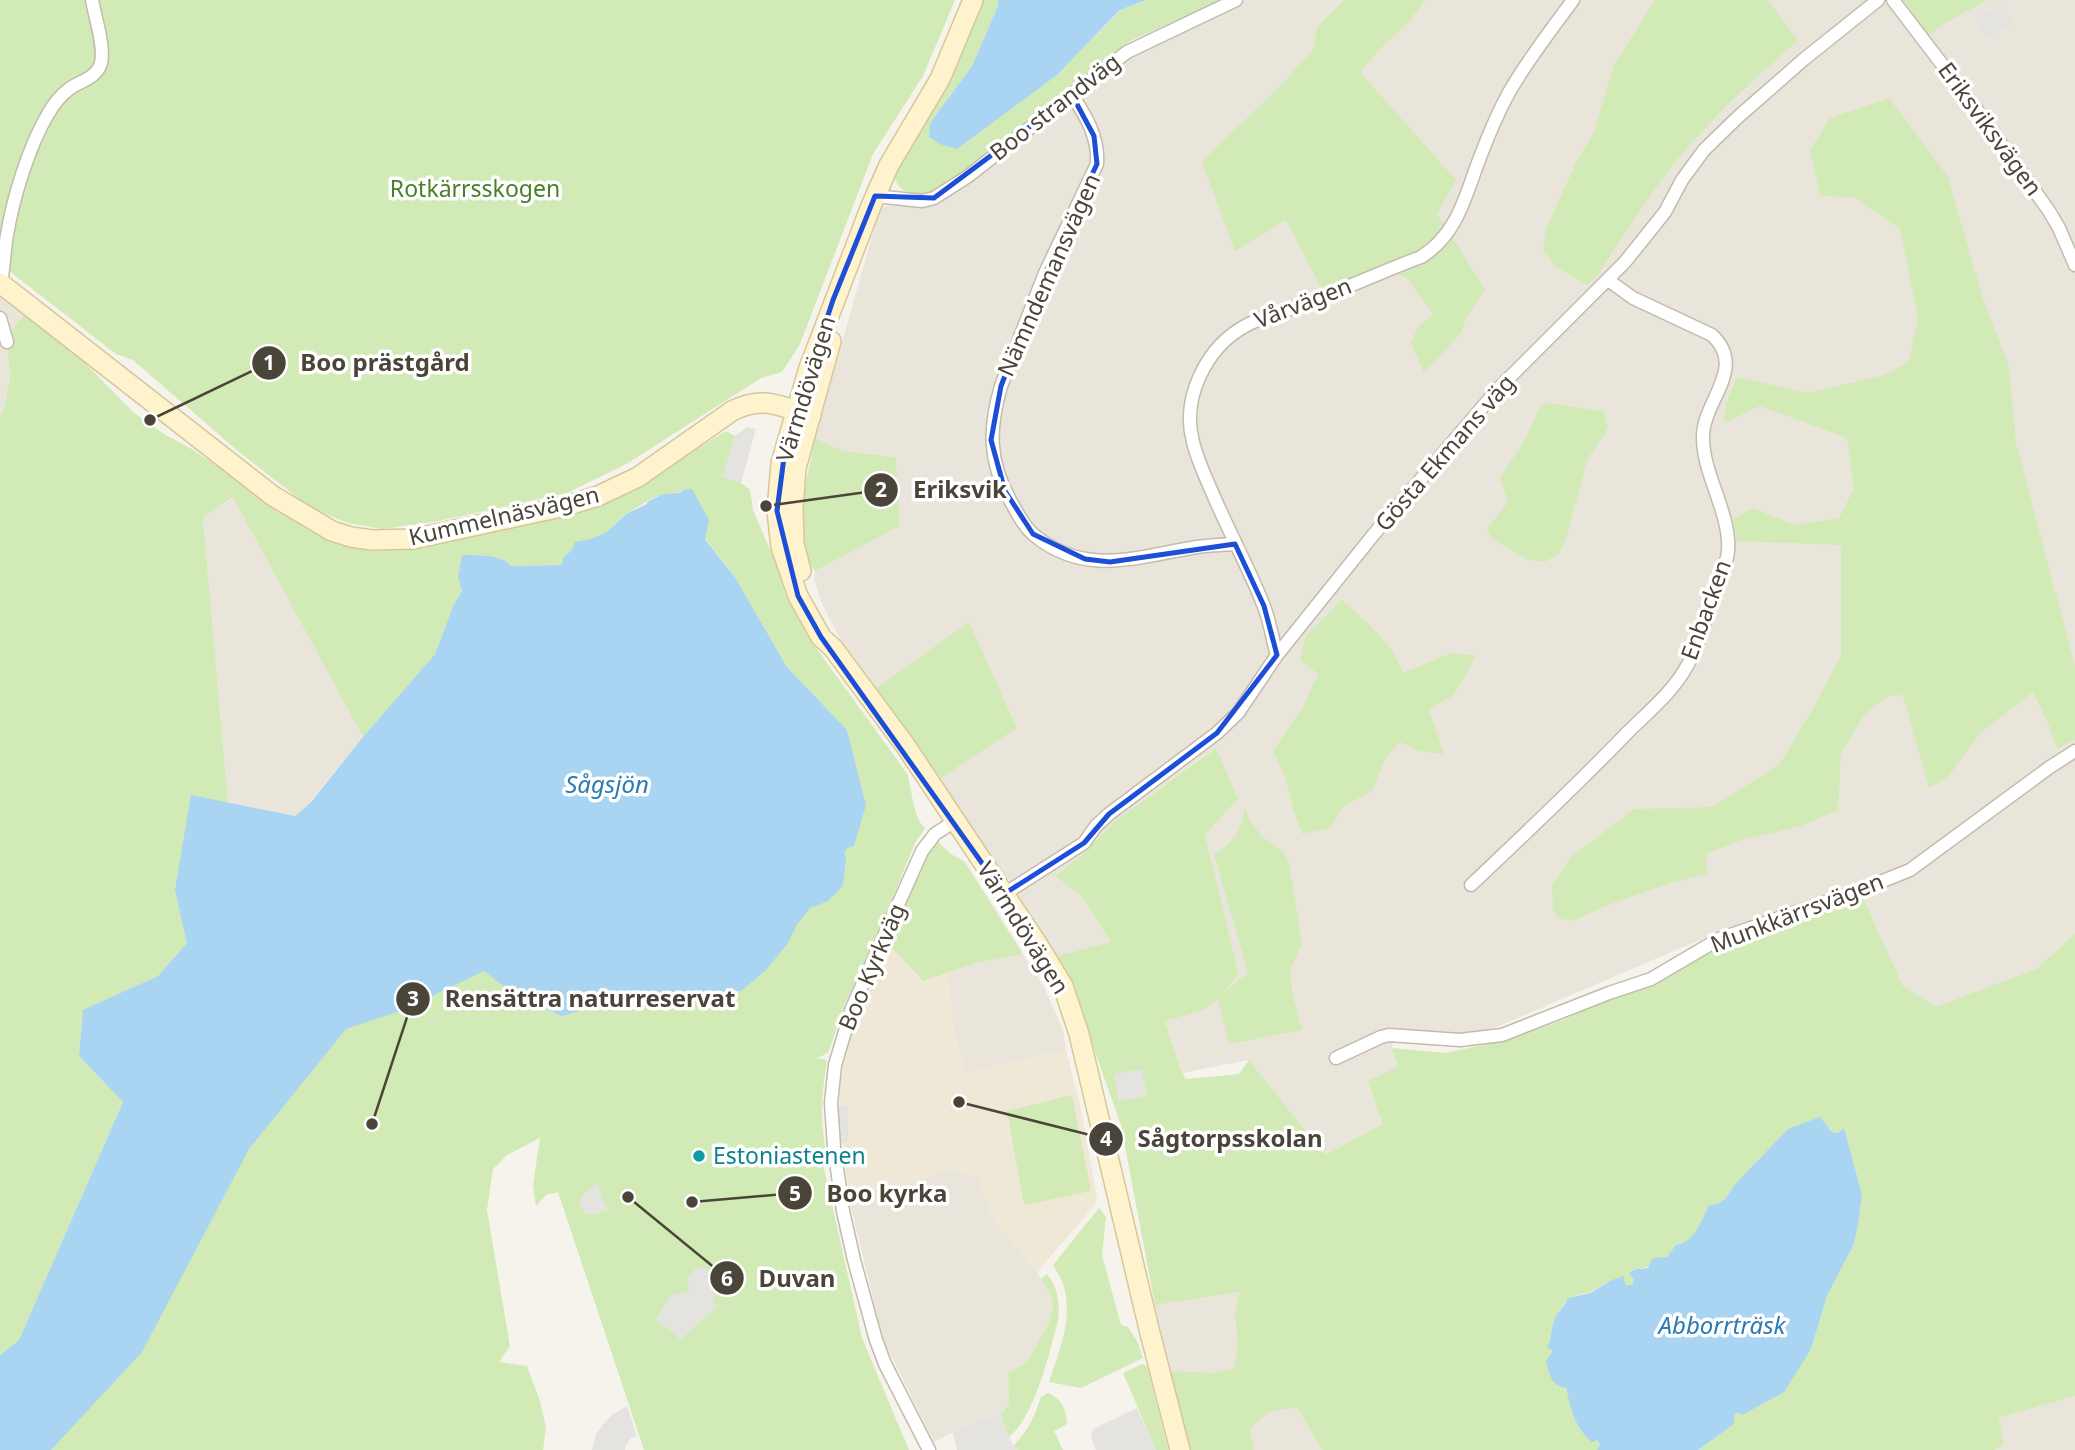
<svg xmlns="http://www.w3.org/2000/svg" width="2075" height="1450" viewBox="0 0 2075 1450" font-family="'Noto Sans',sans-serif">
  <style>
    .residential { fill: #eae5da }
    .education { fill: #efe8d6 }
    .green { fill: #d2eab5 }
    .parking { fill: #e5e3e0 }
    .water { fill: #a9d4f2 }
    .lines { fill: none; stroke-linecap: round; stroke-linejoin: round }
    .street-casing { stroke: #c2bbae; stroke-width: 15 }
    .secondary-casing { stroke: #d6c79b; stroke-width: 22 }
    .street { stroke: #fff; stroke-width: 12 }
    .secondary { stroke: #fff3cd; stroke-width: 19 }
    .marked { fill: none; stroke: #1d4ed8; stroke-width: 5; stroke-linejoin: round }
    .culture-dot { fill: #0f9aa8; stroke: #fff; stroke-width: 2.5 }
    .labels { text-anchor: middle; stroke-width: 7; stroke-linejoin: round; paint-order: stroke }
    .street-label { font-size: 23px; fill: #4b4439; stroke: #fff }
    .park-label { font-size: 23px; fill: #4a7f2a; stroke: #fff }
    .culture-label { font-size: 23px; fill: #0d838f; stroke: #fff; text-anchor: start }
    .water-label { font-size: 24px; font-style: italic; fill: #2e7ab2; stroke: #fff }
    .leader { fill: none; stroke: #4b4439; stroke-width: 2.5 }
    .callout-dot { fill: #4b4439; stroke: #fff; stroke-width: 2.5 }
    .mark-label { font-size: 21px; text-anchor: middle; font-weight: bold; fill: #fff }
    .callout-label { font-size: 24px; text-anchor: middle; font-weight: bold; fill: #4b4439; stroke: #fff; stroke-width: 7; stroke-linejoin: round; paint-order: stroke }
  </style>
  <rect width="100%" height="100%" fill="#f6f3ec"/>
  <path class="residential" d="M 1244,0 L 2075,0 L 2075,934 L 2036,969 L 1936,1008 L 1903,986 L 1864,900 L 1718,932 L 1492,1029 L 1466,1034 L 1395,1031 L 1392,1048 L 1398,1067 L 1368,1080 L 1382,1124 L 1325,1155 L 1249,1060 L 1182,1073 L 1165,1020 L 1204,1010 L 1239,974 L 1205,835 L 1238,799 L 1215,748 L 1115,821 L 1084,853 L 1057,876 L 1083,898 L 1111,942 L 1057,956 L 1008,879 L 995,863 L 940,779 L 1017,728 L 969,623 L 875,689 L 848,654 L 822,604 L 814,579 L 815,571 L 900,526 L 896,457 L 843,451 L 815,438 L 880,208 L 888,206 L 925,208 L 942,199 L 1130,56 Z
    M 0,297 L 25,314 L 10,332 L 7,342 L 10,376 L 5,404 L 0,416 Z
    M 234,497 L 363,737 L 310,802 L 295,816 L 228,803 L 203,518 Z
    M 1023,954 L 1044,987 L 1063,1030 L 1066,1050 L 966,1073 L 953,1029 L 947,973 L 977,963 Z
    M 947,1169 L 979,1176 L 993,1218 L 1037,1272 L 1049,1292 L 1053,1305 L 1049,1322 L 1028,1361 L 1008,1373 L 1009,1405 L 1000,1414 L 978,1420 L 934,1442 L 883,1339 L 848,1195 L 907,1184 Z
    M 1241,1292 L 1297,1408 L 1322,1450 L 1189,1450 L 1181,1424 L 1155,1305 Z
    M 2075,1396 L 2075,1450 L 1995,1450 L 2004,1445 L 1999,1418 Z"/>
  <path class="education" d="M 888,944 L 923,981 L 947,973 L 953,1029 L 966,1073 L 1066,1050 L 1081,1110 L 1097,1197 L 1095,1205 L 1037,1272 L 993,1218 L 979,1176 L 947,1169 L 907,1184 L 848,1195 L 839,1094 L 845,1050 Z"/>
  <path class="green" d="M 0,0 L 955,0 L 923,76 L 873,154 L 800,344 L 782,372 L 761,378 L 628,463 L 567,493 L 434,522 L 382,529 L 348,523 L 311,508 L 239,452 L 133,360 L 116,354 L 0,264 Z
    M 982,0 L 998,0 L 998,6 L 972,66 L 930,123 L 1057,75 L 1121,10 L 1146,0 L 1222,0 L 1130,41 L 1006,140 L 933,192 C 929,193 926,195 922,196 C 911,197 894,188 895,175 C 896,163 916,140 923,128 C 936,105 949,81 960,56 C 969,38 975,19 982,0 Z
    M 1344,0 L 1425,0 L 1408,23 L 1383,46 L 1360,72 L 1456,180 L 1437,214 L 1485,289 L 1465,321 L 1461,333 L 1424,373 L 1411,343 L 1419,325 L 1434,315 L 1406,277 L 1376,269 L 1323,291 L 1286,220 L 1235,251 L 1202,162 L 1284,82 L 1312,51 L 1318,26 Z
    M 1655,0 L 1765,0 L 1770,3 L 1798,41 C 1757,75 1717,113 1682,154 C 1651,191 1626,233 1599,273 L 1587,285 L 1556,267 L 1543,251 L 1546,229 L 1575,165 L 1594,132 L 1614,65 Z
    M 1904,0 L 1987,0 L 1942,25 L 1928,36 Z
    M 1889,98 L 1948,177 L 1984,302 L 2009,367 L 2016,443 L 2075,666 L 2075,739 L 2057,749 L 2050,728 L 2033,692 L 1980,733 L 1948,777 L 1929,788 L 1903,695 L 1888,696 L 1865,714 L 1841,753 L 1838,810 L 1801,826 L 1741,840 L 1706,854 L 1707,874 L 1671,883 L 1605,906 L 1573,921 L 1557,918 L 1553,908 L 1552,886 L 1571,857 L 1634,809 L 1712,807 L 1779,765 L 1815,705 L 1841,655 L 1841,545 L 1737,541 L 1733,519 L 1753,508 L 1794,525 L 1839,518 L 1854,488 L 1847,438 L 1760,406 L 1724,423 L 1726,404 L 1737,377 L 1807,393 L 1885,375 L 1909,361 L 1918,318 L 1900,229 L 1854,197 L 1820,196 L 1810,150 L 1830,118 Z
    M 25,314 L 82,360 L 134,413 L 164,434 L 190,448 L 329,540 L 370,551 L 400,550 L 502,529 L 639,484 L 726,431 L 735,436 L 723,477 L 741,483 L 750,490 L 753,510 L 774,559 L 786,596 L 809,638 L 908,775 L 914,807 L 919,821 L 925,828 L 915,843 L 875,941 L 845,1004 L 828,1053 L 817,1058 L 827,1060 C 821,1098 820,1120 827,1158 L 822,1160 L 862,1338 L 909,1450 L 644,1450 L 558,1192 L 546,1195 L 536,1206 L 533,1185 L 540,1138 L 507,1155 L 493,1169 L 487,1210 L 510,1346 L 499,1362 L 527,1366 L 540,1401 L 546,1428 L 543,1450 L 0,1450 L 235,1033 L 844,853 L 866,805 L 847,730 L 787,667 L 736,579 L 705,538 L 685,489 C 675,496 660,493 649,500 C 642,505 634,509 626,514 C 618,519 613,528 606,533 C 591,542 576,546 563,558 L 563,562 L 561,565 L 511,566 C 501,553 478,555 462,555 L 458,577 L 462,591 L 454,604 L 435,654 L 363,737 L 233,497 L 203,518 L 228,803 L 191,796 L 187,943 L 158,976 L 83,1011 L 79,1056 L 123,1102 L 19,1340 L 0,1355 L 0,416 L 5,404 L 10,376 L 7,342 L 10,332 Z
    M 1546,403 L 1604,411 L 1608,427 L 1603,437 L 1588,458 L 1566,538 L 1559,554 L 1544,562 L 1528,560 L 1491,538 L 1487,529 L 1508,502 L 1500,478 L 1525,440 L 1539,409 Z
    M 815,438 L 843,451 L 896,457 L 900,526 L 815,571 C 789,538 808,477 815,438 Z
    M 1342,600 L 1371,626 L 1392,650 L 1403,673 L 1451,653 L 1476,656 L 1454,695 L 1429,710 L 1444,754 L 1419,751 L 1400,742 L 1385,759 L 1372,791 L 1342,807 L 1330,828 L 1302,834 L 1293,809 L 1285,776 L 1273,751 L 1302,709 L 1318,674 L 1300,660 L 1306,636 Z
    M 969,622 L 1017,728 L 940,779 L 875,689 Z
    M 1216,748 L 1238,799 L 1205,835 L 1239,974 L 1223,993 L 1248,973 L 1214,855 C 1235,840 1241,833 1245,807 L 1249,819 L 1263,838 L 1282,850 L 1289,862 L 1302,943 L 1290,970 L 1293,995 L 1302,1030 L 1229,1044 L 1218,998 L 1204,1010 L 1165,1021 L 1182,1073 L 1186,1079 L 1239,1074 L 1249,1060 L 1325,1155 L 1382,1124 L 1368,1080 L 1398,1067 L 1392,1048 L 1445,1053 L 1507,1040 L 1563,1020 L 1742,935 L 1791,917 L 1864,900 L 1903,986 L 1936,1007 L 2036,969 L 2075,934 L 2075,1396 L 1999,1418 L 2004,1445 L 1995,1450 L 1698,1450 L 1734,1424 L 1734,1415 L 1811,1349 L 1827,1296 L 1854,1244 L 1859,1220 L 1862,1194 L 1844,1128 L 1838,1133 L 1832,1132 L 1830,1128 L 1788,1129 L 1736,1183 L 1725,1199 L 1717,1204 L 1709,1205 C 1701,1221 1695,1242 1677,1245 C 1668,1259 1653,1267 1637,1269 L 1633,1276 L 1634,1280 L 1632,1285 L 1626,1286 L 1624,1279 L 1610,1281 L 1590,1292 L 1568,1298 L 1554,1320 L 1548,1347 L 1553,1351 L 1567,1393 L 1600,1446 L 1597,1450 L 1322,1450 L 1297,1408 C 1271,1410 1267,1410 1250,1430 L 1254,1450 L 1189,1450 L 1169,1371 L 1215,1373 L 1234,1368 L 1238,1346 L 1235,1313 L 1240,1292 L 1155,1305 L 1121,1125 L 1065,968 L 1057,956 L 1111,942 L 1083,898 L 1056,876 L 1084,853 L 1115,821 Z
    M 937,841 L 951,854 L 965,862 L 1023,954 L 977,963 L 923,981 L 888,944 L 927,854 Z
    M 1072,1095 L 1091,1191 L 1024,1205 L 1007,1111 Z
    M 1099,1208 L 1106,1217 L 1102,1255 L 1121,1325 L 1128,1327 L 1138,1343 L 1143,1358 L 1081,1388 L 1049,1382 C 1059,1352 1074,1317 1063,1284 C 1061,1278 1056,1271 1053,1265 Z
    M 1047,1274 C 1058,1288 1060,1302 1058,1321 C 1049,1354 1035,1416 1009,1437 L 1000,1414 L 1009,1405 L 1008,1373 L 1028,1361 L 1049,1322 L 1053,1305 L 1049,1292 L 1041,1279 Z
    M 1142,1364 L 1147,1366 L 1168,1450 L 1156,1450 L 1123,1373 Z
    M 1048,1393 C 1062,1399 1066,1409 1067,1424 L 1054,1431 L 1063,1450 L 1019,1450 L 1013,1446 C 1028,1432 1035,1415 1041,1397 Z"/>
  <path class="parking" d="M 2002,4 L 2013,23 L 1986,38 L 1976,18 Z
    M 747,427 L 756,429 L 741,483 L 722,477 L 735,436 Z
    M 1142,1069 L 1147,1096 L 1119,1101 L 1114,1074 Z
    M 848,1105 L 848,1141 L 836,1146 L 834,1106 Z
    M 598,1183 L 601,1195 L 606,1206 L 610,1209 L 596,1214 L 586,1214 L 578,1203 L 584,1193 Z
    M 701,1267 L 706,1268 L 707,1272 L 712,1272 L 715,1296 L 713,1303 L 718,1306 L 680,1340 L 675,1334 L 656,1320 L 670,1295 L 689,1292 L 688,1278 L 695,1269 Z
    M 627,1406 L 637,1436 L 631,1438 L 626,1445 L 625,1450 L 592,1450 L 596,1434 L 604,1423 L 612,1415 Z
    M 1137,1408 L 1156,1450 L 1096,1450 L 1091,1438 L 1093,1429 Z
    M 1000,1414 L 1013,1446 L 1019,1450 L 957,1450 L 953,1433 L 978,1420 Z"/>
  <path class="water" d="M 998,0 L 1146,0 L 1120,10 L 1057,75 L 957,149 L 942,145 L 929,137 L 930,123 L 972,66 L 998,6 Z
    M 685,489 L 692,489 L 709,520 L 705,539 L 736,579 L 787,667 L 847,730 L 866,805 L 854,846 L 847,848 L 844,853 L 846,858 L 843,886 L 828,901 L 810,908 L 796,926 L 788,943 L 766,970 L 741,991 L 702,995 L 696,992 L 682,998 L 616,1000 L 562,1016 L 518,997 L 484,971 L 403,1010 L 346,1029 L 249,1149 L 142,1352 L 51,1450 L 0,1450 L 0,1355 L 19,1340 L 123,1102 L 79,1056 L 83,1010 L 158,976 L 187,943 L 175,890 L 191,795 L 295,816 L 311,802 L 363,737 L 435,654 L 454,604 L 462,591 L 458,577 L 462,555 C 478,555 502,554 511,566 L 561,565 L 563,562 L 563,558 L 572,550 L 575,542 L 591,539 L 607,532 L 626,514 L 645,505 L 650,500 L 664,494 L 679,493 Z
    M 1820,1117 L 1832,1132 L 1838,1133 L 1844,1128 L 1862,1194 L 1859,1220 L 1854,1244 L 1827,1296 L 1811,1349 L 1784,1392 L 1742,1415 L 1738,1412 L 1734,1415 L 1734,1424 L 1698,1450 L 1597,1450 L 1600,1445 L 1597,1440 L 1592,1442 C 1574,1427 1571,1408 1566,1388 C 1551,1386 1549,1373 1546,1361 L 1553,1351 L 1547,1347 C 1552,1338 1551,1327 1555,1318 C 1559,1310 1565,1306 1568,1298 L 1590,1293 L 1610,1281 L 1623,1276 L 1626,1285 L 1632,1285 L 1634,1280 L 1629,1273 L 1637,1269 L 1648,1268 L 1653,1258 L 1667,1257 L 1676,1245 C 1695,1242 1701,1221 1709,1205 L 1717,1204 L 1725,1199 L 1736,1183 L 1788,1129 Z"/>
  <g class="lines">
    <g class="street-casing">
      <path id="street" d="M 1893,0 L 1977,110 L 2049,211 L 2059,228 L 2075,265
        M 1072,95 C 1086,116 1099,138 1097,164 L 1045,273 L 1001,386 C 989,428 988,460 1010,500 C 1017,512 1023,526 1034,535 C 1086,578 1139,556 1197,547 C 1210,545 1222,545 1235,544
        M 875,196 L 922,201 L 934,198 L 967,177 L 1127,52 L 1236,0
        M 0,288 C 4,270 4,252 7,235 C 13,198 29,146 48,114 C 53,105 60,96 69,89 C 80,81 97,78 101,63 C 105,47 95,17 92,0
        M 0,318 L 7,342
        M 1277,655 C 1272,639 1270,620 1263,604 C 1248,566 1228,530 1212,492 C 1205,476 1197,459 1193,442 C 1181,397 1207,346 1247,325 C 1264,316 1284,312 1302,305 C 1342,290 1381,272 1421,257 C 1454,237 1464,202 1476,168 C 1486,141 1497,113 1511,89 C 1529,58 1552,29 1573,0
        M 1471,885 C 1524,835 1577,785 1627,733 C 1648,712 1673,692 1687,666 C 1699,647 1704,623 1712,602 C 1718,586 1726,569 1728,551 C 1731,514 1703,475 1703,438 C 1702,401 1748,369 1712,335 L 1633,298 L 1608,280
        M 1004,894 L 1084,843 L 1096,826 L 1109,814 L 1217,733 L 1238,713 L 1277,655 L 1374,534 L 1498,389 L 1625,262 L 1665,212 L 1682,180 L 1704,150 L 1738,117 L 1803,60 L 1878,0
        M 1336,1058 L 1381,1037 L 1389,1035 L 1460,1040 L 1502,1035 L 1609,993 L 1651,979 L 1719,939 L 1863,889 L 1910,870 L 2050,767 L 2075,751
        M 929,1450 L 885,1364 L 876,1340 L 854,1260 L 843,1211 L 834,1147 L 831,1103 L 835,1065 L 852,1008 L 922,851 L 935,834 L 955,821"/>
    </g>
    <g class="secondary-casing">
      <path id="secondary" d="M 973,0 L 940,79 L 889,165 L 871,206 L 809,368 L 781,463 L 777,511 L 781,547 L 798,596 L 821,637 L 833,648 L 905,745 L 1038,945 L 1063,986 L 1079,1034 L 1149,1329 L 1180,1450
        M 0,283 L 273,496 L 332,531 L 351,537 L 372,540 L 413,539 L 566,506 L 598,496 L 638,477 L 732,411 C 763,395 780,406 811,416
        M 801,571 L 794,544 L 793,509 L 796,468 L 831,341"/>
    </g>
    <use href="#street" class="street"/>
    <use href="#secondary" class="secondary"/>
  </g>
  <path class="marked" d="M 1072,95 L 1094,136 L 1097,164 L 1045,273 L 1001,386 L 991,440 L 1005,491 L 1033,534 L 1085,559 L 1110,562 L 1235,544 L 1264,606 L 1277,655 L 1217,733 L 1109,814 L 1084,843 L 1004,894 L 821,637 L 798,596 L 777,511 L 786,442 L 833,300 L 875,196 L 934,198 Z"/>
  <circle class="culture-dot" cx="699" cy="1156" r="7"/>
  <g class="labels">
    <g class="street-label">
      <text transform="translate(1055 107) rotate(-38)" y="8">Boo strandväg</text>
      <text transform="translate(1990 129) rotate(54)" y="8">Eriksviksvägen</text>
      <text transform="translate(1049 275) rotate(-66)" y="8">Nämndemansvägen</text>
      <text transform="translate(1303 303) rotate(-21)" y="8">Vårvägen</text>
      <text transform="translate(806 389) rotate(-73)" y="8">Värmdövägen</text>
      <text transform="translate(1445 453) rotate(-49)" y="8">Gösta Ekmans väg</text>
      <text transform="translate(504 516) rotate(-13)" y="8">Kummelnäsvägen</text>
      <text transform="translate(1706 610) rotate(-70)" y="8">Enbacken</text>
      <text transform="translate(1797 913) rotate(-21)" y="8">Munkkärrsvägen</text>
      <text transform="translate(1023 928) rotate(58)" y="8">Värmdövägen</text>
      <text transform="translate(872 967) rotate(-67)" y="8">Boo Kyrkväg</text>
    </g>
    <g class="park-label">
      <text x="475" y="197">Rotkärrsskogen</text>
    </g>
    <g class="culture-label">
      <text x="713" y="1164">Estoniastenen</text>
    </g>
    <g class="water-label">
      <text x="607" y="793">Sågsjön</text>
      <text x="1722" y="1334">Abborrträsk</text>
    </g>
  </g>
  <path class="leader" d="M150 420L269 363M766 506L881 490M372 1124L413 999M959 1102L1106 1139M692 1202L795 1193M628 1197L727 1278"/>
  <g class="callout-dot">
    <circle cx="150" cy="420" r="7"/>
    <circle cx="766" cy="506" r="7"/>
    <circle cx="372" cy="1124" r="7"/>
    <circle cx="959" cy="1102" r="7"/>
    <circle cx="692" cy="1202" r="7"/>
    <circle cx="628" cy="1197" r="7"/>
    <circle cx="269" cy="363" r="18"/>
    <circle cx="881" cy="490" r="18"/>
    <circle cx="413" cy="999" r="18"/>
    <circle cx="1106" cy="1139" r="18"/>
    <circle cx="795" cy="1193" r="18"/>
    <circle cx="727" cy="1278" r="18"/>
  </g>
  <g class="mark-label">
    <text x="269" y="370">1</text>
    <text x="881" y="497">2</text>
    <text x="413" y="1006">3</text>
    <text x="1106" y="1146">4</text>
    <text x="795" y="1201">5</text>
    <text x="727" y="1286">6</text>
  </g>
  <g class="callout-label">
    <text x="385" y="371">Boo prästgård</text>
    <text x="960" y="498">Eriksvik</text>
    <text x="590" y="1007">Rensättra naturreservat</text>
    <text x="1230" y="1147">Sågtorpsskolan</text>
    <text x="887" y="1202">Boo kyrka</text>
    <text x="797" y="1287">Duvan</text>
  </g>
</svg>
